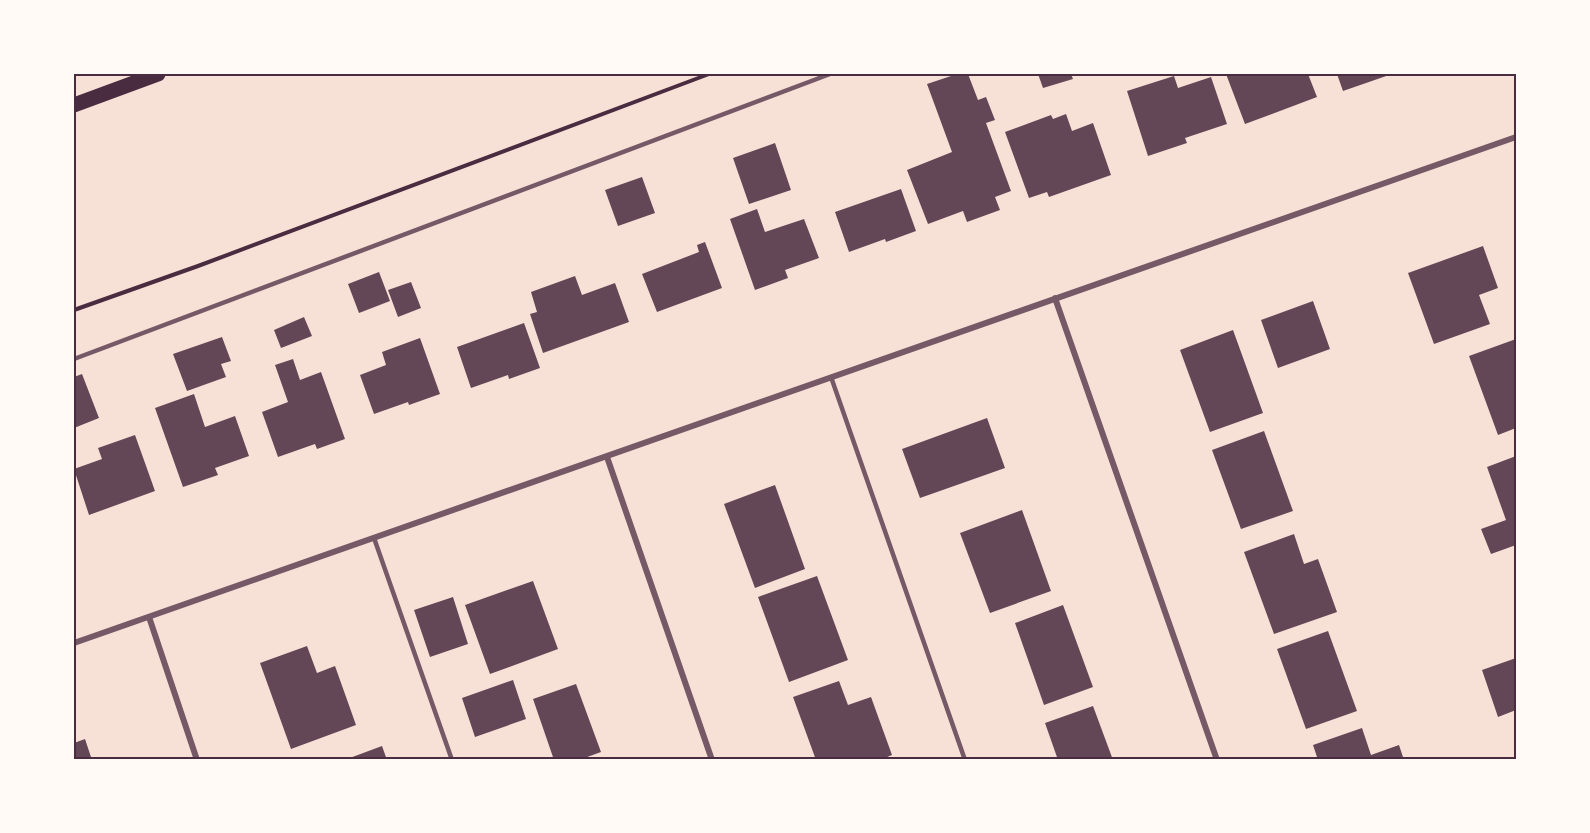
<svg xmlns="http://www.w3.org/2000/svg" width="1590" height="833" viewBox="0 0 1590 833" font-family="Signika,sans-serif">
  <style>
    .building { fill: #644757 }
    .lines { fill: none; stroke-linecap: round; stroke-linejoin: round }
    .path { stroke: #4a2c40; stroke-width: 4 }
    .service { stroke: #755966; stroke-width: 4.5 }
    .minor { stroke: #755966; stroke-width: 6 }
    .primary { stroke: #4a2c40; stroke-width: 15 }
    .neatline { fill: none; stroke: #4a2c40; stroke-width: 2 }
  </style>
  <rect width="100%" height="100%" fill="#f7e1d7"/>
  <path class="building" d="M 957,74 L 968,74 L 978,100 L 986,97 L 995,120 L 986,123 L 1011,191 L 995,197 L 1000,210 L 967,222 L 963,211 L 928,224 L 907,170 L 952,152 L 927,84 Z
    M 1038,74 L 1071,74 L 1073,79 L 1043,88 Z
    M 1226,74 L 1308,74 L 1317,97 L 1245,124 Z
    M 1337,74 L 1392,74 L 1343,91 Z
    M 1174,76 L 1178,88 L 1211,77 L 1227,124 L 1185,138 L 1187,143 L 1148,156 L 1127,91 Z
    M 1066,114 L 1072,131 L 1093,123 L 1111,175 L 1049,197 L 1047,192 L 1029,198 L 1005,132 L 1051,115 L 1053,119 Z
    M 775,143 L 791,190 L 749,204 L 733,158 Z
    M 642,177 L 655,213 L 618,226 L 605,190 Z
    M 901,189 L 916,231 L 886,242 L 885,239 L 849,252 L 835,212 Z
    M 757,209 L 765,232 L 804,219 L 819,258 L 785,270 L 788,278 L 755,290 L 730,219 Z
    M 705,242 L 722,288 L 657,312 L 642,274 L 699,252 L 697,245 Z
    M 1483,246 L 1498,288 L 1479,295 L 1490,324 L 1434,344 L 1408,273 Z
    M 379,272 L 390,301 L 359,313 L 348,284 Z
    M 575,276 L 582,295 L 615,283 L 629,322 L 543,353 L 530,314 L 537,312 L 531,292 Z
    M 411,282 L 421,308 L 398,317 L 388,290 Z
    M 1313,301 L 1330,349 L 1278,368 L 1261,320 Z
    M 304,317 L 312,336 L 281,348 L 274,330 Z
    M 524,323 L 540,368 L 509,379 L 508,375 L 471,388 L 457,347 Z
    M 1233,330 L 1263,413 L 1210,432 L 1180,350 Z
    M 222,337 L 231,361 L 221,364 L 226,377 L 187,391 L 173,354 Z
    M 420,338 L 440,394 L 409,405 L 408,402 L 374,414 L 360,375 L 386,365 L 382,352 Z
    M 1516,339 L 1516,428 L 1498,435 L 1469,356 Z
    M 293,359 L 300,380 L 321,372 L 345,439 L 317,449 L 315,444 L 278,457 L 262,412 L 288,402 L 275,365 Z
    M 82,374 L 99,418 L 74,428 L 74,377 Z
    M 194,394 L 205,427 L 235,416 L 249,456 L 215,468 L 218,475 L 183,487 L 155,408 Z
    M 987,418 L 1005,468 L 920,498 L 902,449 Z
    M 1264,431 L 1293,511 L 1241,529 L 1212,450 Z
    M 135,435 L 155,491 L 89,515 L 74,469 L 102,459 L 98,448 Z
    M 1516,456 L 1516,545 L 1491,554 L 1481,529 L 1506,520 L 1487,467 Z
    M 775,485 L 805,569 L 755,588 L 724,504 Z
    M 1022,510 L 1051,591 L 990,613 L 960,533 Z
    M 1294,534 L 1304,564 L 1318,559 L 1337,612 L 1274,634 L 1244,552 Z
    M 817,576 L 848,660 L 789,682 L 758,597 Z
    M 533,581 L 558,649 L 490,674 L 465,605 Z
    M 453,597 L 468,644 L 430,657 L 414,610 Z
    M 1063,605 L 1093,687 L 1044,705 L 1015,623 Z
    M 1328,631 L 1357,711 L 1306,729 L 1277,649 Z
    M 307,646 L 317,673 L 335,666 L 356,725 L 291,749 L 260,663 Z
    M 1516,658 L 1516,710 L 1498,717 L 1482,670 Z
    M 513,680 L 526,719 L 475,737 L 462,698 Z
    M 839,681 L 848,705 L 871,697 L 892,755 L 880,760 L 816,760 L 793,697 Z
    M 576,684 L 601,752 L 579,760 L 554,760 L 533,699 Z
    M 1093,706 L 1113,760 L 1058,760 L 1045,723 Z
    M 1362,728 L 1371,755 L 1399,745 L 1404,760 L 1318,760 L 1313,745 Z
    M 85,739 L 92,760 L 74,760 L 74,743 Z
    M 382,746 L 387,760 L 347,760 L 347,759 Z"/>
  <g class="lines">
    <path class="path" d="M 74,310 L 198,266 L 709,74"/>
    <path class="service" d="M 74,359 L 830,74
      M 831,377 L 965,760
      M 374,538 L 452,760"/>
    <path class="minor" d="M 1055,298 L 1217,760
      M 607,457 L 712,760
      M 149,617 L 197,760
      M 74,643 L 1516,137"/>
    <path class="primary" d="M 74,105 L 158,74"/>
  </g>
  <rect width="1590" height="833" fill="none" stroke="#fffaf5" stroke-width="150"/>
  <rect x="75" y="75" width="1440" height="683" class="neatline"/>
</svg>
